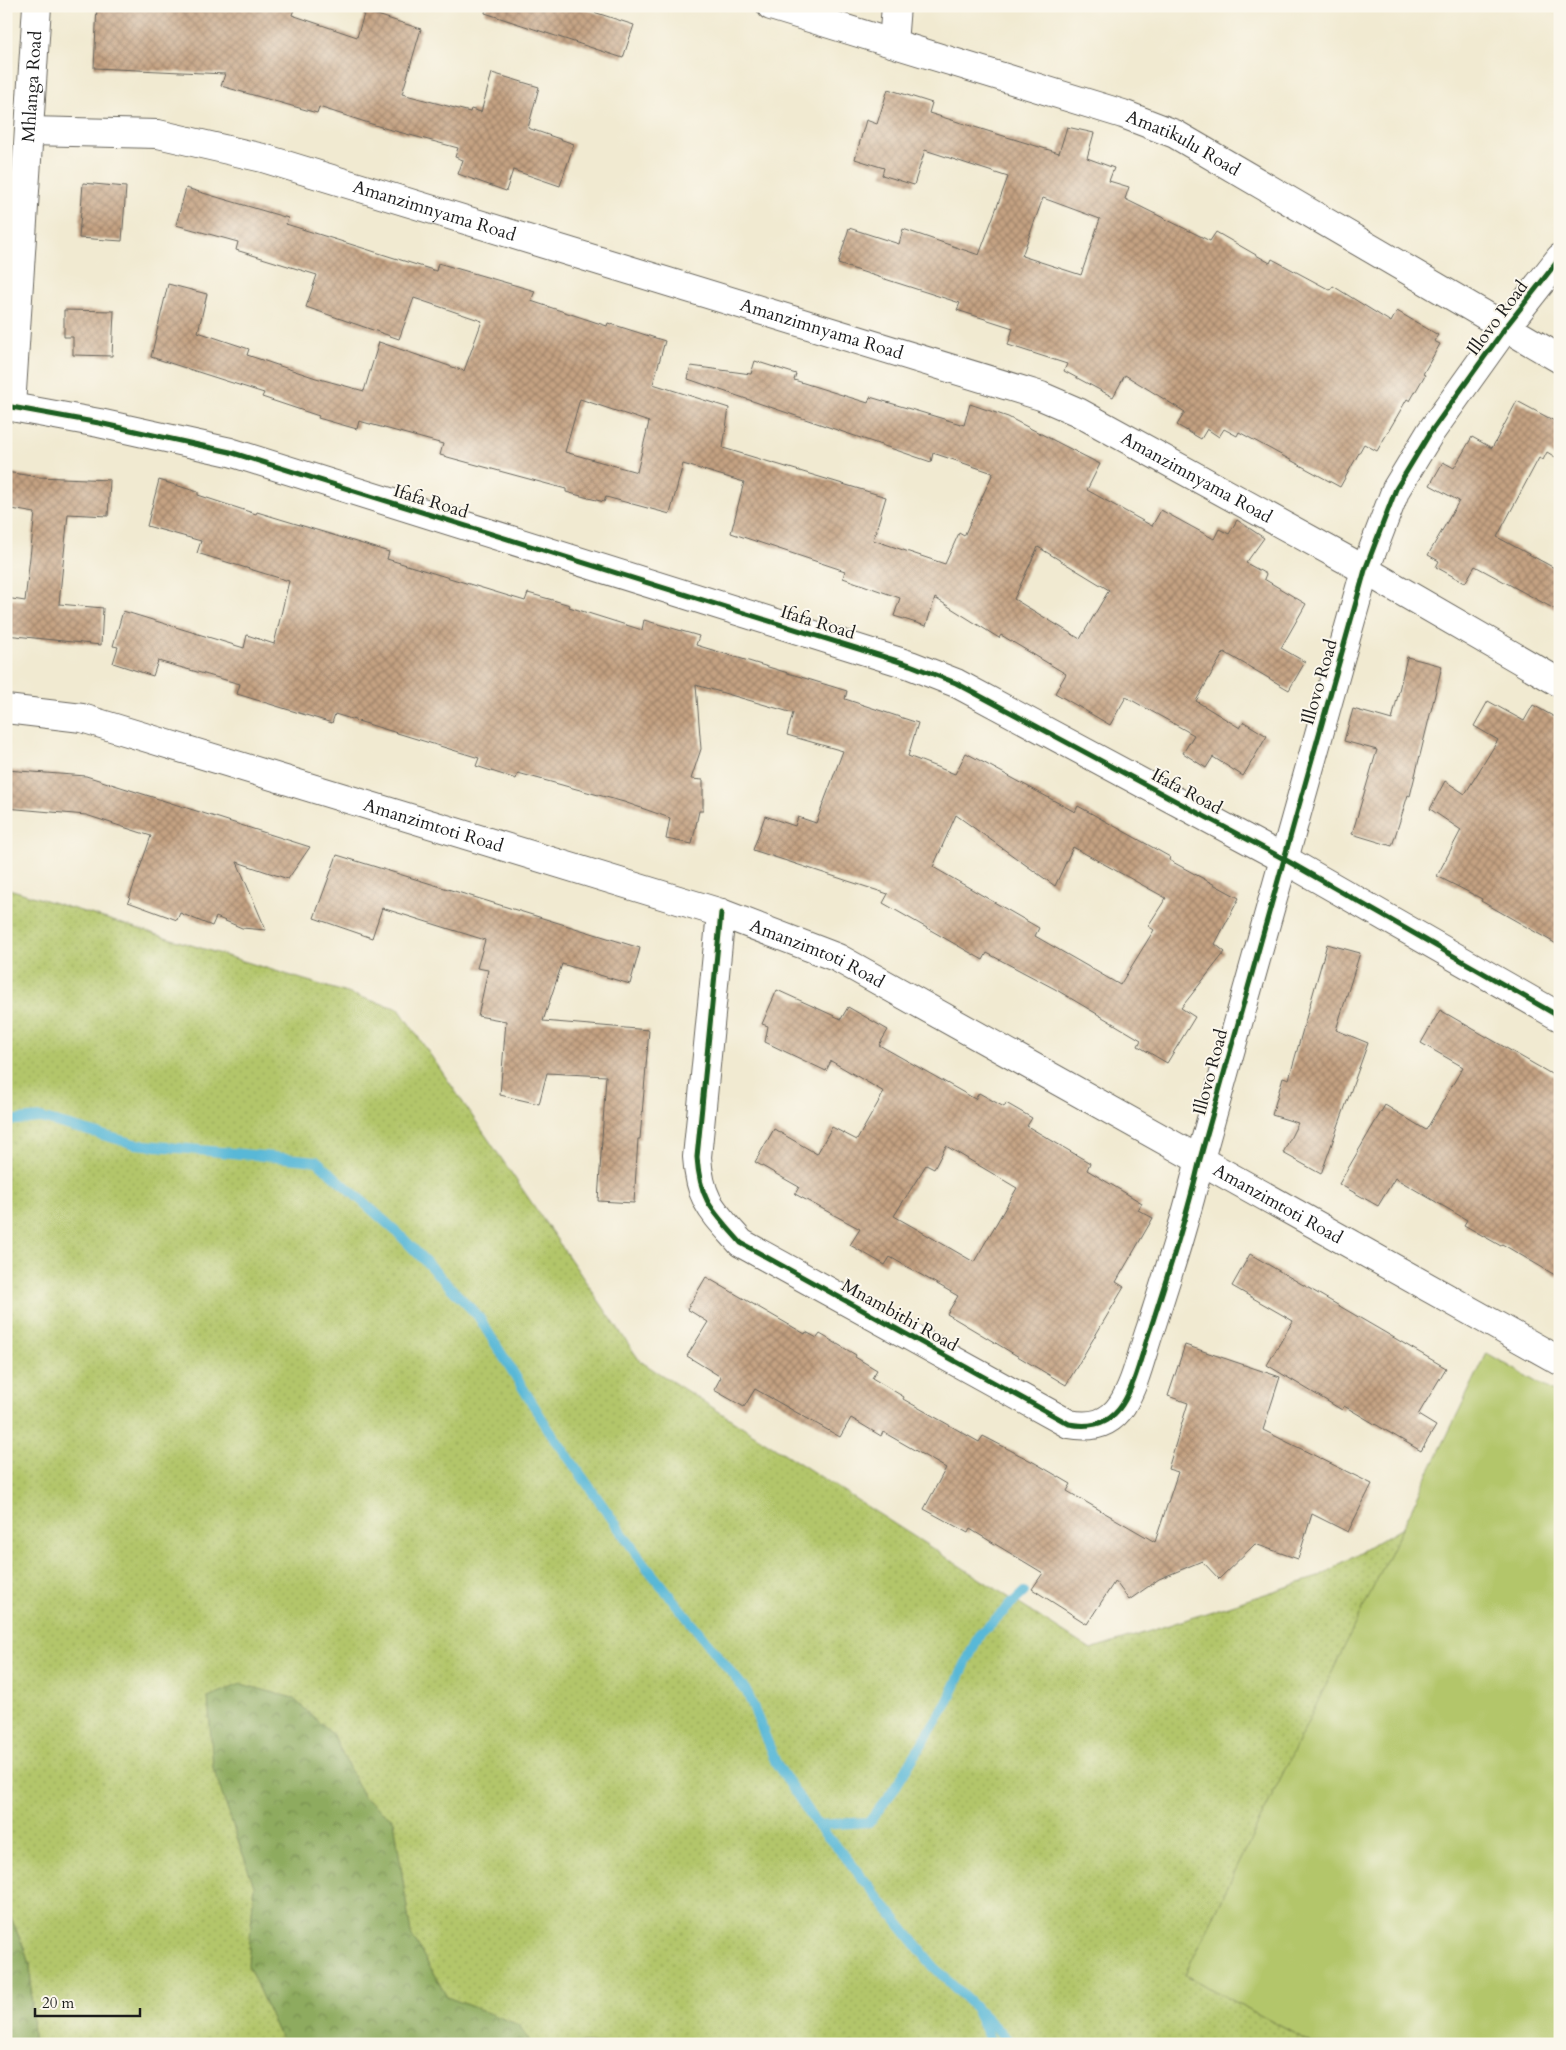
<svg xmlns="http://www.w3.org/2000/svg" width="1566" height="2050" viewBox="0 0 1566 2050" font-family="Cardo,serif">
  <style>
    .grass { fill: url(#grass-dots); stroke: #687143 }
    .forest { fill: url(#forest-crowns); stroke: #55643d }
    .pitch { fill: #b3c66a; stroke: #687143 }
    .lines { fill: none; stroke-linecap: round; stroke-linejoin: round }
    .stream { stroke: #59b8d7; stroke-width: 10 }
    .building { fill: url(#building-cross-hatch); fill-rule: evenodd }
    .minor-casing { stroke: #67645b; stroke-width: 30 }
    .minor { stroke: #fff; stroke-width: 28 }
    .cycleway-casing { stroke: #fbf7ec; stroke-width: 8 }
    .cycleway { stroke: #1b5e20; stroke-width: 5 }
    .labels { text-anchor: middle; stroke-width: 4; stroke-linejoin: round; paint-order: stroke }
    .street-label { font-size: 18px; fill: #1c1c1c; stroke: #fbf7ec }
  </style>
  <defs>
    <pattern id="grass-dots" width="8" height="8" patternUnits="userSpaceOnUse" patternTransform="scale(1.25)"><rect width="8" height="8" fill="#b3c66a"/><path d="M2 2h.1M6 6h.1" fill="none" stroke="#99aa5b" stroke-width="1.8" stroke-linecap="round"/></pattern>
    <pattern id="forest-crowns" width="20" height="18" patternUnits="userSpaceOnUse" patternTransform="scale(1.25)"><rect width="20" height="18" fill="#8eab5e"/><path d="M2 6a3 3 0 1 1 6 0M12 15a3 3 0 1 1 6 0" fill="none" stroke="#738a4d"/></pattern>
    <pattern id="building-cross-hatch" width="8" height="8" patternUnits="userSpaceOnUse" patternTransform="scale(1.25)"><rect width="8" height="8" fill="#c5a282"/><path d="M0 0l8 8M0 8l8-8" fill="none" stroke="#9f836a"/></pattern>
  </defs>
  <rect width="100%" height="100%" fill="#fbf7ec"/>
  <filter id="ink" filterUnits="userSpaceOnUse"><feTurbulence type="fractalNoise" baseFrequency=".02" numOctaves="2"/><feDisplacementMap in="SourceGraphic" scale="10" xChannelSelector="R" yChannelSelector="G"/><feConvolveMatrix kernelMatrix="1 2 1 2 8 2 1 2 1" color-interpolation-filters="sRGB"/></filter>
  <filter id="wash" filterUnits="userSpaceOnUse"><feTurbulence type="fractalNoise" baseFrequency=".0096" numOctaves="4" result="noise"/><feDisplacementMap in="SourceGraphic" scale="20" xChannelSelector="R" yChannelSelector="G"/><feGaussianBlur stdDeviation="1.12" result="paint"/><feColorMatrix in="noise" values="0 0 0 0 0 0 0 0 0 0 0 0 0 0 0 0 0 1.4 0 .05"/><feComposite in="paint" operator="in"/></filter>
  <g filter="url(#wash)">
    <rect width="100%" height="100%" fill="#f1ead1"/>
    <path class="grass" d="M 6,888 L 399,1009 L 640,1361 L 1091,1650 L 1318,1577 L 1404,1526 L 1185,1975 L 1314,2044 L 38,2044 L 33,2039 L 30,1963 L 6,1906 L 6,1856 L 13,1786 L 6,1778 Z"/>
    <path class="forest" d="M 241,1684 L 293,1698 L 333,1735 L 364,1798 L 394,1820 L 411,1934 L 447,1997 L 519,2025 L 531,2044 L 283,2044 L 248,1965 L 254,1886 L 213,1768 L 208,1697 Z
      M 6,1778 L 13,1786 L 6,1856 Z
      M 6,1906 L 30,1963 L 33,2038 L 38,2044 L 6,2044 Z"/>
    <path class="pitch" d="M 1487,1353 L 1560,1396 L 1560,2044 L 1314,2044 L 1185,1975 Z"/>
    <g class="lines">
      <path class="stream" d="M 6,1121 L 41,1118 L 135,1144 L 317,1161 L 398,1233 L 478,1316 L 549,1430 L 644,1564 L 747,1692 L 776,1763 L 817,1825 L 844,1855 L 934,1967 L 1012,2044
        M 817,1825 L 869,1822 L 893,1791 L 948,1701 L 979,1635 L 1024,1592
        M 977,2013 L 992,2044"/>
    </g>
    <g id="blocks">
      <path class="building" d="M 97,6 L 295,6 L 292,15 L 357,37 L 365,11 L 421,29 L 402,94 L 470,112 L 471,109 L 481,112 L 492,73 L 539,87 L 528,128 L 574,144 L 560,186 L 513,170 L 506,191 L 458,174 L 463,160 L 455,157 L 458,148 L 384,128 L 319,107 L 317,113 L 221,86 L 225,74 L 94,68 Z
        M 486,6 L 575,6 L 634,25 L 623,58 L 485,13 Z
        M 888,89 L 932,103 L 929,113 L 1059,153 L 1067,127 L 1094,133 L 1087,158 L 1114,168 L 1109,181 L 1129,187 L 1125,199 L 1210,241 L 1216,232 L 1270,263 L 1272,259 L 1330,290 L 1333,286 L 1391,322 L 1397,311 L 1438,335 L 1434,341 L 1440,344 L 1423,374 L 1425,375 L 1410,401 L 1407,399 L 1377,451 L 1364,444 L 1340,487 L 1239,432 L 1237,436 L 1224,429 L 1219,437 L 1207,429 L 1201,439 L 1177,425 L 1185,412 L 1125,375 L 1113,397 L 1064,371 L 1067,364 L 1008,345 L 1013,328 L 957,310 L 960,303 L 838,264 L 849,228 L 899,244 L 903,229 L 979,255 L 1008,177 L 925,150 L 914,185 L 882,175 L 884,168 L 855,159 L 866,120 L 877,124 ZM 1043,198 L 1100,219 L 1081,275 L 1022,256 Z
        M 83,183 L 126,187 L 122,241 L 79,238 Z
        M 186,188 L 288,218 L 286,224 L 436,271 L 438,263 L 535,291 L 531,301 L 607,326 L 608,323 L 665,341 L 653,384 L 729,408 L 723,448 L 886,497 L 873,540 L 945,564 L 959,533 L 964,536 L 993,473 L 933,453 L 931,462 L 688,379 L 691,366 L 751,374 L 755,361 L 796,374 L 794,380 L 868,403 L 870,397 L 964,425 L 970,404 L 1008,417 L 1100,464 L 1087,490 L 1152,526 L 1161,510 L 1214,539 L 1219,529 L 1229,534 L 1237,520 L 1264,538 L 1246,563 L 1266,574 L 1264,579 L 1306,604 L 1281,648 L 1305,662 L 1289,690 L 1224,652 L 1196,701 L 1240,728 L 1244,722 L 1267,736 L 1243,776 L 1213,757 L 1206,768 L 1183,753 L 1194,735 L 1126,697 L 1110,725 L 1055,693 L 1066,674 L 1001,635 L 999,638 L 935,598 L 926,626 L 894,616 L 900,598 L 843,578 L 845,571 L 731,533 L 744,482 L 683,464 L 670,514 L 606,497 L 604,502 L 566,492 L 566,489 L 440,455 L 443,444 L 359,421 L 357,429 L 318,418 L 319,416 L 262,397 L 264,393 L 151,357 L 168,284 L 207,294 L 198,332 L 249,349 L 247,355 L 316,378 L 364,391 L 379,342 L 464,371 L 482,321 L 414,298 L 399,339 L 306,307 L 317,275 L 236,250 L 238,242 L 176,225 ZM 580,399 L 649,422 L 637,472 L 565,452 ZM 1038,547 L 1109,590 L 1080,639 L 1014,599 Z
        M 64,310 L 114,311 L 112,356 L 73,355 L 73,337 L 64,337 Z
        M 1517,401 L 1560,424 L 1560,460 L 1547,452 L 1543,460 L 1539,458 L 1497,537 L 1560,571 L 1560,612 L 1475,566 L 1465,583 L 1436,567 L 1439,561 L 1428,555 L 1459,501 L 1430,485 L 1443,462 L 1454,468 L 1472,437 L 1492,448 Z
        M 6,472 L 38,477 L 110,480 L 108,516 L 68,514 L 59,604 L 103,608 L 101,645 L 6,635 L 6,598 L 25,601 L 35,513 L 6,508 Z
        M 159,480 L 198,492 L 198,495 L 256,514 L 257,512 L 389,552 L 387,559 L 525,601 L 528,593 L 570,605 L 569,607 L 642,630 L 644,620 L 699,636 L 696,645 L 847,691 L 845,699 L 918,723 L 908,756 L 955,774 L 966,753 L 1075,812 L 1078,806 L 1170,857 L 1169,860 L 1239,898 L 1215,944 L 1225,952 L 1181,1008 L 1195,1017 L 1167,1063 L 1138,1046 L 1141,1040 L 1055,989 L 987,953 L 983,960 L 883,903 L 888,894 L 753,850 L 765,816 L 795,826 L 798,817 L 816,823 L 843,751 L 787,735 L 793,713 L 696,685 L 701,749 L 691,779 L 703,780 L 703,811 L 699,811 L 692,844 L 666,839 L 670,818 L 624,802 L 518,773 L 516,779 L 476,766 L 479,758 L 335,714 L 332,723 L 237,694 L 240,684 L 158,661 L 153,676 L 113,663 L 118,647 L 113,646 L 123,611 L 244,648 L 247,635 L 274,644 L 289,581 L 197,553 L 201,541 L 147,526 ZM 956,815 L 1055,886 L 1073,847 L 1166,898 L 1148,926 L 1154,930 L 1120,985 L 1035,936 L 1039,928 L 933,867 Z
        M 1407,657 L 1442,666 L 1410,796 L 1408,795 L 1392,846 L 1352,834 L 1377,750 L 1344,741 L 1353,709 L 1392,720 Z
        M 1488,701 L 1524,721 L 1533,705 L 1560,720 L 1560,946 L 1481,901 L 1482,899 L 1437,876 L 1461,830 L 1430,809 L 1445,781 L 1465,794 L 1498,740 L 1474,726 Z
        M 6,770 L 86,776 L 310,847 L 288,879 L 237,862 L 266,930 L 242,928 L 216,917 L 212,926 L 180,913 L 177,920 L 128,902 L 151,836 L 86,815 L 6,808 Z
        M 337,855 L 640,948 L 630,984 L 562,964 L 543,1021 L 649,1030 L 640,1139 L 638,1139 L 634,1203 L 598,1201 L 606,1076 L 547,1073 L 539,1104 L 500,1095 L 506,1021 L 478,1016 L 488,970 L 477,968 L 485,940 L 382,908 L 372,938 L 314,918 Z
        M 1327,944 L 1360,953 L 1336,1030 L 1368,1043 L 1321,1174 L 1283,1153 L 1298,1123 L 1272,1115 L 1283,1077 L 1289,1079 Z
        M 777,990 L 841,1019 L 848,1007 L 888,1030 L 879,1045 L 975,1099 L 979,1093 L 1004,1107 L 1006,1103 L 1032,1118 L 1027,1126 L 1090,1163 L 1087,1170 L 1142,1203 L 1138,1210 L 1153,1218 L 1116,1282 L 1124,1287 L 1066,1385 L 947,1314 L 958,1296 L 890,1257 L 885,1265 L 850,1245 L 860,1229 L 795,1194 L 799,1187 L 755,1162 L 774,1129 L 817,1154 L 832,1127 L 857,1140 L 884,1092 L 831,1061 L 826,1071 L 765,1042 L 768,1026 L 762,1024 ZM 946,1146 L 1017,1188 L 974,1262 L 894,1216 L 926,1165 L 934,1169 Z
        M 1440,1010 L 1560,1079 L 1560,1278 L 1502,1244 L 1501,1246 L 1464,1225 L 1467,1220 L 1395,1178 L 1378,1206 L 1339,1184 L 1385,1105 L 1426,1130 L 1463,1067 L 1421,1043 Z
        M 1250,1254 L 1446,1368 L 1418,1415 L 1436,1426 L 1421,1451 L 1344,1406 L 1342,1410 L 1267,1365 L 1293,1321 L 1232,1286 Z
        M 706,1277 L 805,1334 L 806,1332 L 817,1338 L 820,1334 L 856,1355 L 855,1357 L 877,1370 L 872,1378 L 904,1397 L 903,1399 L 979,1442 L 983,1436 L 1035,1463 L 1071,1484 L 1067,1491 L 1155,1542 L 1178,1472 L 1168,1469 L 1188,1403 L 1168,1396 L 1185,1345 L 1280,1377 L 1263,1430 L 1372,1484 L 1348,1532 L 1312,1514 L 1298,1559 L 1255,1544 L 1219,1579 L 1202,1561 L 1159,1579 L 1129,1600 L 1115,1581 L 1087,1624 L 1032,1589 L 1043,1573 L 970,1529 L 968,1533 L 924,1509 L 946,1468 L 883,1432 L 881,1436 L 851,1418 L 840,1437 L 755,1389 L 744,1407 L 714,1390 L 721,1377 L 687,1356 L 708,1322 L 687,1309 Z"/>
    </g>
  </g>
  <g filter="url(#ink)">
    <use href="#blocks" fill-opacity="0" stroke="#67645b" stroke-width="1"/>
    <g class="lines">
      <g class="minor-casing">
        <g id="minor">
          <path id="s1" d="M 771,6 L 1123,114 L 1175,134 L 1560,359"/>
          <path d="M 893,43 L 896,6"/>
          <path id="s2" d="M 29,131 L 158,134 L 263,158 L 1041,396 L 1078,412 L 1365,570 L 1560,683"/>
          <path d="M 6,406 L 99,423 L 230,452 L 910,665 L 956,683 L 1284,859 L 1560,1017"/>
          <path id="s3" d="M 11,406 L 37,6"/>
          <path id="s4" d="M 6,709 L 82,718 L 721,913 L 838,958 L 1560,1361"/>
          <path d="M 721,913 L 697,1157 C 700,1202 713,1211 741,1243 L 1069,1424 C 1090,1428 1109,1425 1122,1405 C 1136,1383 1142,1352 1151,1327 C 1169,1271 1187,1216 1200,1159 L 1365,570 L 1396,489 L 1430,433 L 1505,328 L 1560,258"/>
        </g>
      </g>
      <use href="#minor" class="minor"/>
      <g class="cycleway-casing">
        <path id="cycleway" d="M 6,406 L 99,423 L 230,452 L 910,665 L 956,683 L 1284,859 L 1560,1017
          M 721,913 L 697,1157 C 700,1202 713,1211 741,1243 L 1069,1424 C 1090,1428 1109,1425 1122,1405 C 1136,1383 1142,1352 1151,1327 C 1169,1271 1187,1216 1200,1159 L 1365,570 L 1396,489 L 1430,433 L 1505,328 L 1560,258"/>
      </g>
      <use href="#cycleway" class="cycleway"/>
    </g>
  </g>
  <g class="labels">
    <g class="street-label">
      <text dy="6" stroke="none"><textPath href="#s3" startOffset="320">Mhlanga Road</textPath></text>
      <text dy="6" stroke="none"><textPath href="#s1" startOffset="435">Amatikulu Road</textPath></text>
      <text dy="6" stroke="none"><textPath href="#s2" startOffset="416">Amanzimnyama Road</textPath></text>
      <text transform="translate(1497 318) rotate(-53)" y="6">Illovo Road</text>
      <text dy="6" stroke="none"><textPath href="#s2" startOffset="821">Amanzimnyama Road</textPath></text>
      <text dy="6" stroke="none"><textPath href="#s2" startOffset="1226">Amanzimnyama Road</textPath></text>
      <text transform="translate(431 501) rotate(17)" y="6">Ifafa Road</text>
      <text transform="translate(818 622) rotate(17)" y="6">Ifafa Road</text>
      <text transform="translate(1319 682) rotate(-74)" y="6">Illovo Road</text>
      <text transform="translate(1187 791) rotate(28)" y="6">Ifafa Road</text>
      <text dy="6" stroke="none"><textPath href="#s4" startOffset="444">Amanzimtoti Road</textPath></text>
      <text dy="6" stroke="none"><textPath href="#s4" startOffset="849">Amanzimtoti Road</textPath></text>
      <text transform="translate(1210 1072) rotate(-75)" y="6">Illovo Road</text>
      <text dy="6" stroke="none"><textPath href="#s4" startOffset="1374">Amanzimtoti Road</textPath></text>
      <text transform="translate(900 1315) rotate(29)" y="6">Mnambithi Road</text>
    </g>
  </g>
  <rect width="1566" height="2050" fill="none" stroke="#fbf7ec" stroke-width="25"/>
  <path d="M35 2008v8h105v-8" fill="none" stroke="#1c1c1c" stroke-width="2.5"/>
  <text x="42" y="2008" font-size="15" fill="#1c1c1c" stroke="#fbf7ec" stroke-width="4" paint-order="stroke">20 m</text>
</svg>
